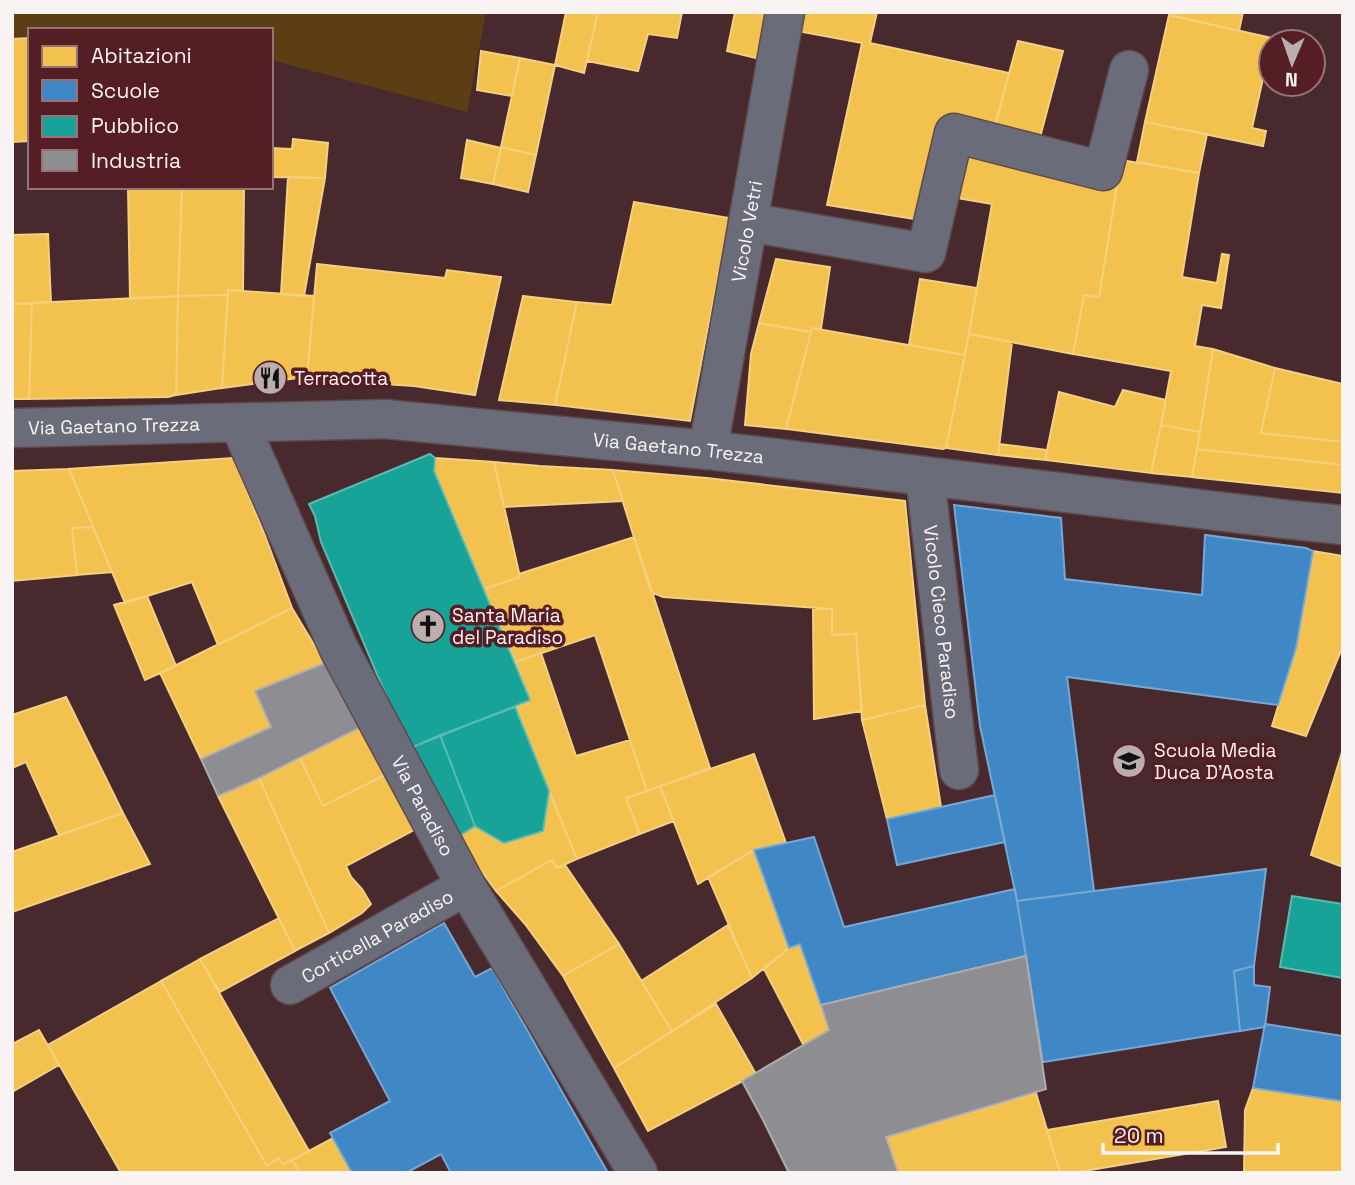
<svg xmlns="http://www.w3.org/2000/svg" width="1355" height="1185" viewBox="0 0 1355 1185" font-family="'Space Grotesk',sans-serif">
  <style>
    .green { fill: #5b3e13 }
    .homes { fill: #f2c14e; stroke: #f4d080; stroke-width: 2 }
    .schools { fill: #3f88c5; stroke: #77a8d3; stroke-width: 2 }
    .public { fill: #17a398; stroke: #5bbbb3; stroke-width: 2 }
    .industry { fill: #8d8d92; stroke: #aeacaf; stroke-width: 2 }
    .lines { fill: none; stroke-linecap: round; stroke-linejoin: round }
    .street-casing { stroke: #5e494b; stroke-width: 41 }
    .street { stroke: #6a6d79; stroke-width: 38 }
    .labels { text-anchor: middle; stroke-width: 7; stroke-linejoin: round; paint-order: stroke }
    .street-label { font-size: 19px; fill: #faf3f3; stroke: #551d24 }
    .poi-label { font-size: 19px; fill: #faf3f3; stroke: #551d24; text-anchor: start }
  </style>
  <rect width="100%" height="100%" fill="#482a2e"/>
  <path class="green" d="M 12,12 L 486,12 L 467,112 L 271,60 L 271,30 L 159,30 L 151,28 L 113,30 L 30,30 L 30,37 L 12,39 Z"/>
  <path class="homes" d="M 566,12 L 598,12 L 584,73 L 555,65 Z
    M 598,12 L 682,12 L 677,38 L 648,34 L 638,71 L 587,61 Z
    M 735,12 L 770,12 L 760,59 L 727,51 Z
    M 796,12 L 877,12 L 870,43 L 1009,73 L 995,127 L 943,116 L 921,220 L 827,205 L 862,43 L 792,30 Z
    M 1170,12 L 1243,12 L 1239,31 L 1169,15 Z
    M 1169,15 L 1272,38 L 1252,128 L 1266,131 L 1263,146 L 1145,122 Z
    M 30,38 L 30,141 L 12,142 L 12,39 Z
    M 1018,41 L 1063,51 L 1039,141 L 993,132 Z
    M 481,51 L 520,58 L 512,96 L 477,90 Z
    M 520,58 L 555,65 L 536,155 L 501,147 Z
    M 1145,122 L 1207,134 L 1199,173 L 1137,162 Z
    M 293,139 L 328,143 L 325,178 L 271,177 L 271,148 L 292,149 Z
    M 467,140 L 501,148 L 493,184 L 461,178 Z
    M 501,147 L 536,155 L 528,192 L 493,184 Z
    M 971,152 L 1119,175 L 1099,297 L 1084,295 L 1073,354 L 969,334 L 992,204 L 951,197 L 961,160 Z
    M 1121,160 L 1199,173 L 1182,277 L 1217,283 L 1222,254 L 1229,255 L 1221,308 L 1202,305 L 1195,346 L 1213,349 L 1200,432 L 1161,425 L 1171,371 L 1073,354 L 1084,295 L 1099,297 Z
    M 288,177 L 325,178 L 304,296 L 281,294 Z
    M 182,187 L 244,187 L 243,291 L 228,290 L 228,295 L 178,296 Z
    M 128,188 L 182,189 L 178,296 L 130,299 Z
    M 634,202 L 729,218 L 690,421 L 555,405 L 577,302 L 612,305 Z
    M 48,234 L 51,303 L 12,304 L 12,235 Z
    M 776,259 L 830,267 L 821,329 L 812,328 L 811,332 L 759,323 Z
    M 317,264 L 445,278 L 447,270 L 501,277 L 475,395 L 414,386 L 307,379 Z
    M 920,279 L 977,288 L 965,355 L 909,345 Z
    M 228,290 L 314,296 L 307,379 L 298,378 L 222,388 Z
    M 228,295 L 222,388 L 176,395 L 178,296 Z
    M 178,296 L 176,395 L 168,397 L 29,399 L 32,303 Z
    M 523,296 L 577,302 L 555,405 L 499,400 Z
    M 32,303 L 29,399 L 12,399 L 12,304 Z
    M 759,323 L 811,332 L 786,429 L 745,425 L 751,354 Z
    M 812,328 L 965,355 L 946,448 L 943,449 L 786,429 Z
    M 969,334 L 1012,342 L 998,455 L 946,448 Z
    M 1213,349 L 1275,368 L 1261,433 L 1343,442 L 1343,465 L 1197,449 Z
    M 1275,368 L 1343,384 L 1343,442 L 1261,433 Z
    M 1123,390 L 1166,400 L 1151,473 L 1045,460 L 1059,392 L 1115,407 Z
    M 1161,425 L 1200,432 L 1192,477 L 1151,473 Z
    M 999,444 L 1047,450 L 1045,460 L 998,455 Z
    M 1197,449 L 1343,465 L 1343,493 L 1192,477 Z
    M 233,458 L 264,533 L 292,608 L 218,645 L 192,582 L 125,603 L 69,469 Z
    M 435,458 L 494,462 L 520,577 L 484,589 L 434,471 Z
    M 494,462 L 540,466 L 613,470 L 623,501 L 504,507 Z
    M 69,469 L 93,527 L 72,528 L 77,575 L 12,581 L 12,471 Z
    M 613,470 L 707,478 L 905,501 L 925,705 L 862,720 L 856,634 L 832,635 L 832,609 L 663,597 L 651,592 Z
    M 93,527 L 112,572 L 77,575 L 72,528 Z
    M 634,537 L 710,768 L 647,791 L 595,635 L 515,662 L 484,589 L 520,577 L 519,574 Z
    M 1313,551 L 1343,556 L 1343,654 L 1340,653 L 1306,736 L 1272,726 L 1296,648 Z
    M 147,596 L 176,666 L 145,680 L 114,605 Z
    M 292,608 L 325,663 L 255,691 L 271,727 L 201,759 L 160,673 Z
    M 813,609 L 832,609 L 832,635 L 856,634 L 862,711 L 814,719 Z
    M 541,653 L 576,756 L 630,740 L 647,791 L 626,798 L 640,834 L 577,859 L 515,707 L 530,700 L 515,662 Z
    M 66,697 L 123,813 L 59,835 L 26,762 L 12,768 L 12,715 Z
    M 925,705 L 941,807 L 887,819 L 862,720 Z
    M 359,728 L 385,775 L 323,806 L 300,758 Z
    M 1342,752 L 1343,752 L 1343,867 L 1311,855 Z
    M 754,754 L 786,843 L 754,850 L 698,884 L 660,786 Z
    M 300,758 L 323,806 L 385,775 L 414,830 L 346,866 L 351,877 L 362,889 L 371,904 L 362,913 L 329,933 L 259,778 Z
    M 259,778 L 329,933 L 295,951 L 218,796 Z
    M 660,786 L 674,821 L 640,834 L 626,798 Z
    M 549,791 L 577,859 L 557,868 L 552,860 L 496,891 L 474,861 L 459,836 L 475,826 L 504,843 L 543,831 Z
    M 123,813 L 150,864 L 12,912 L 12,852 Z
    M 754,850 L 789,948 L 752,978 L 708,877 Z
    M 552,860 L 557,868 L 565,865 L 619,944 L 563,976 L 525,924 L 496,891 Z
    M 279,918 L 295,951 L 220,992 L 200,959 Z
    M 728,925 L 752,978 L 672,1031 L 641,981 Z
    M 619,944 L 672,1031 L 614,1068 L 563,976 Z
    M 800,944 L 829,1030 L 804,1046 L 764,969 L 789,948 Z
    M 200,959 L 309,1151 L 283,1165 L 279,1158 L 267,1166 L 161,981 Z
    M 161,981 L 267,1166 L 279,1158 L 283,1165 L 292,1160 L 300,1173 L 121,1173 L 48,1045 Z
    M 716,1004 L 756,1074 L 648,1131 L 614,1068 Z
    M 39,1030 L 59,1065 L 12,1092 L 12,1044 Z
    M 1253,1088 L 1343,1101 L 1342,1173 L 1244,1173 L 1245,1110 Z
    M 1036,1093 L 1060,1173 L 898,1173 L 886,1137 Z
    M 1218,1101 L 1226,1147 L 1073,1173 L 1060,1173 L 1047,1130 Z
    M 333,1138 L 352,1173 L 300,1173 L 292,1160 Z"/>
  <path class="schools" d="M 954,505 L 1061,518 L 1065,579 L 1202,595 L 1205,535 L 1306,548 L 1313,551 L 1296,648 L 1278,705 L 1067,677 L 1094,891 L 1017,901 L 980,726 Z
    M 995,795 L 1005,842 L 897,865 L 887,819 Z
    M 814,837 L 844,927 L 1015,889 L 1026,956 L 821,1005 L 800,944 L 789,948 L 754,850 Z
    M 1266,869 L 1254,966 L 1234,971 L 1240,1031 L 1043,1062 L 1017,901 Z
    M 444,923 L 475,977 L 492,968 L 608,1173 L 451,1173 L 441,1154 L 406,1173 L 352,1173 L 330,1133 L 390,1101 L 330,988 Z
    M 1254,966 L 1254,985 L 1270,987 L 1265,1027 L 1240,1031 L 1234,971 Z
    M 1265,1024 L 1343,1036 L 1342,1101 L 1253,1088 Z"/>
  <path class="public" d="M 430,454 L 435,458 L 434,471 L 530,700 L 413,747 L 393,712 L 321,542 L 315,516 L 309,504 Z
    M 515,707 L 549,791 L 543,831 L 504,843 L 475,826 L 440,735 Z
    M 440,735 L 475,826 L 459,836 L 413,747 Z
    M 1292,896 L 1343,904 L 1343,978 L 1280,967 Z"/>
  <path class="industry" d="M 325,663 L 359,728 L 259,778 L 218,796 L 201,759 L 271,727 L 255,691 Z
    M 1026,956 L 1046,1089 L 886,1137 L 898,1173 L 789,1173 L 763,1120 L 742,1081 L 829,1030 L 821,1005 Z"/>
  <g class="lines">
    <g class="street-casing">
      <g id="street">
        <path d="M 748,222 L 926,253 L 954,133 L 1103,171 L 1129,70"/>
        <path id="s1" d="M 239,423 L 339,649 L 466,886 L 638,1173"/>
        <path id="s2" d="M 12,428 L 385,419 L 708,450 L 1283,519 L 1343,525"/>
        <path id="s3" d="M 708,450 L 785,12"/>
        <path id="s4" d="M 925,476 L 959,770"/>
        <path id="s5" d="M 290,985 L 466,886"/>
      </g>
    </g>
    <use href="#street" class="street"/>
  </g>
  <defs>
    <g id="restaurant-disc" transform="scale(1.75)"><circle r="9.5" fill="#bcadae" stroke="#551d24"/><path d="M-5-6h1v4h1v-4h1v4h1v-4h1v5L-1.5 .5V6h-2V.5L-5-1ZM5-6V6H3V1.5H1.5Q1.5-4 5-6Z" fill="#111"/></g>
    <g id="church-disc" transform="scale(1.75)"><circle r="9.5" fill="#bcadae" stroke="#551d24"/><path d="M-1.2-6h2.4v3.5h3.3v2.4h-3.3V6h-2.4V-.1h-3.3v-2.4h3.3Z" fill="#111"/></g>
    <g id="school-disc" transform="scale(1.75)"><circle r="9.5" fill="#bcadae" stroke="#551d24"/><path d="M0-5L7-2L0 1L-7-2ZM-4 1L0 2.5L4 1V4Q0 6-4 4Z" fill="#111"/></g>
  </defs>
  <g fill-rule="evenodd">
    <use href="#restaurant-disc" x="270" y="378"/>
    <use href="#church-disc" x="428" y="626"/>
    <use href="#school-disc" x="1129" y="761"/>
  </g>
  <g class="labels">
    <g class="street-label">
      <text dy="7" stroke="none"><textPath href="#s3" startOffset="222">Vicolo Vetri</textPath></text>
      <text dy="7" stroke="none"><textPath href="#s2" startOffset="102">Via Gaetano Trezza</textPath></text>
      <text dy="7" stroke="none"><textPath href="#s2" startOffset="668">Via Gaetano Trezza</textPath></text>
      <text dy="7" stroke="none"><textPath href="#s4" startOffset="147">Vicolo Cieco Paradiso</textPath></text>
      <text dy="7" stroke="none"><textPath href="#s1" startOffset="425">Via Paradiso</textPath></text>
      <text dy="7" stroke="none"><textPath href="#s5" startOffset="100">Corticella Paradiso</textPath></text>
    </g>
    <g class="poi-label">
      <text x="294" y="385">Terracotta</text>
      <text x="452" y="622">Santa Maria<tspan x="452" dy="22">del Paradiso</tspan></text>
      <text x="1154" y="757">Scuola Media<tspan x="1154" dy="22">Duca D'Aosta</tspan></text>
    </g>
  </g>
  <rect width="1355" height="1185" fill="none" stroke="#faf3f3" stroke-width="28"/>
  <rect x="28" y="28" width="245" height="161" fill="#551d24" stroke="#977377" stroke-width="2"/>
  <rect x="42" y="46" width="35" height="21" fill="#f2c14e" stroke="#977377" stroke-width="2"/>
  <text x="91" y="63" font-size="21" fill="#faf3f3">Abitazioni</text>
  <rect x="42" y="80" width="35" height="21" fill="#3f88c5" stroke="#977377" stroke-width="2"/>
  <text x="91" y="98" font-size="21" fill="#faf3f3">Scuole</text>
  <rect x="42" y="116" width="35" height="21" fill="#17a398" stroke="#977377" stroke-width="2"/>
  <text x="91" y="133" font-size="21" fill="#faf3f3">Pubblico</text>
  <rect x="42" y="150" width="35" height="21" fill="#8d8d92" stroke="#977377" stroke-width="2"/>
  <text x="91" y="168" font-size="21" fill="#faf3f3">Industria</text>
  <g transform="translate(1292 63) rotate(182)"><circle r="33" fill="#551d24" stroke="#977377" stroke-width="2"/>
  <path d="M0-5L12 26L0 18L-12 26Z" fill="#bcadae"/>
  <text y="-10" font-size="19" font-weight="bold" text-anchor="middle" fill="#faf3f3">N</text>
  </g>
  <path d="M1103 1143v10h175v-10" fill="none" stroke="#faf3f3" stroke-width="3.5"/>
  <text x="1114" y="1143" font-size="21" fill="#faf3f3" stroke="#551d24" stroke-width="5" paint-order="stroke">20 m</text>
</svg>
